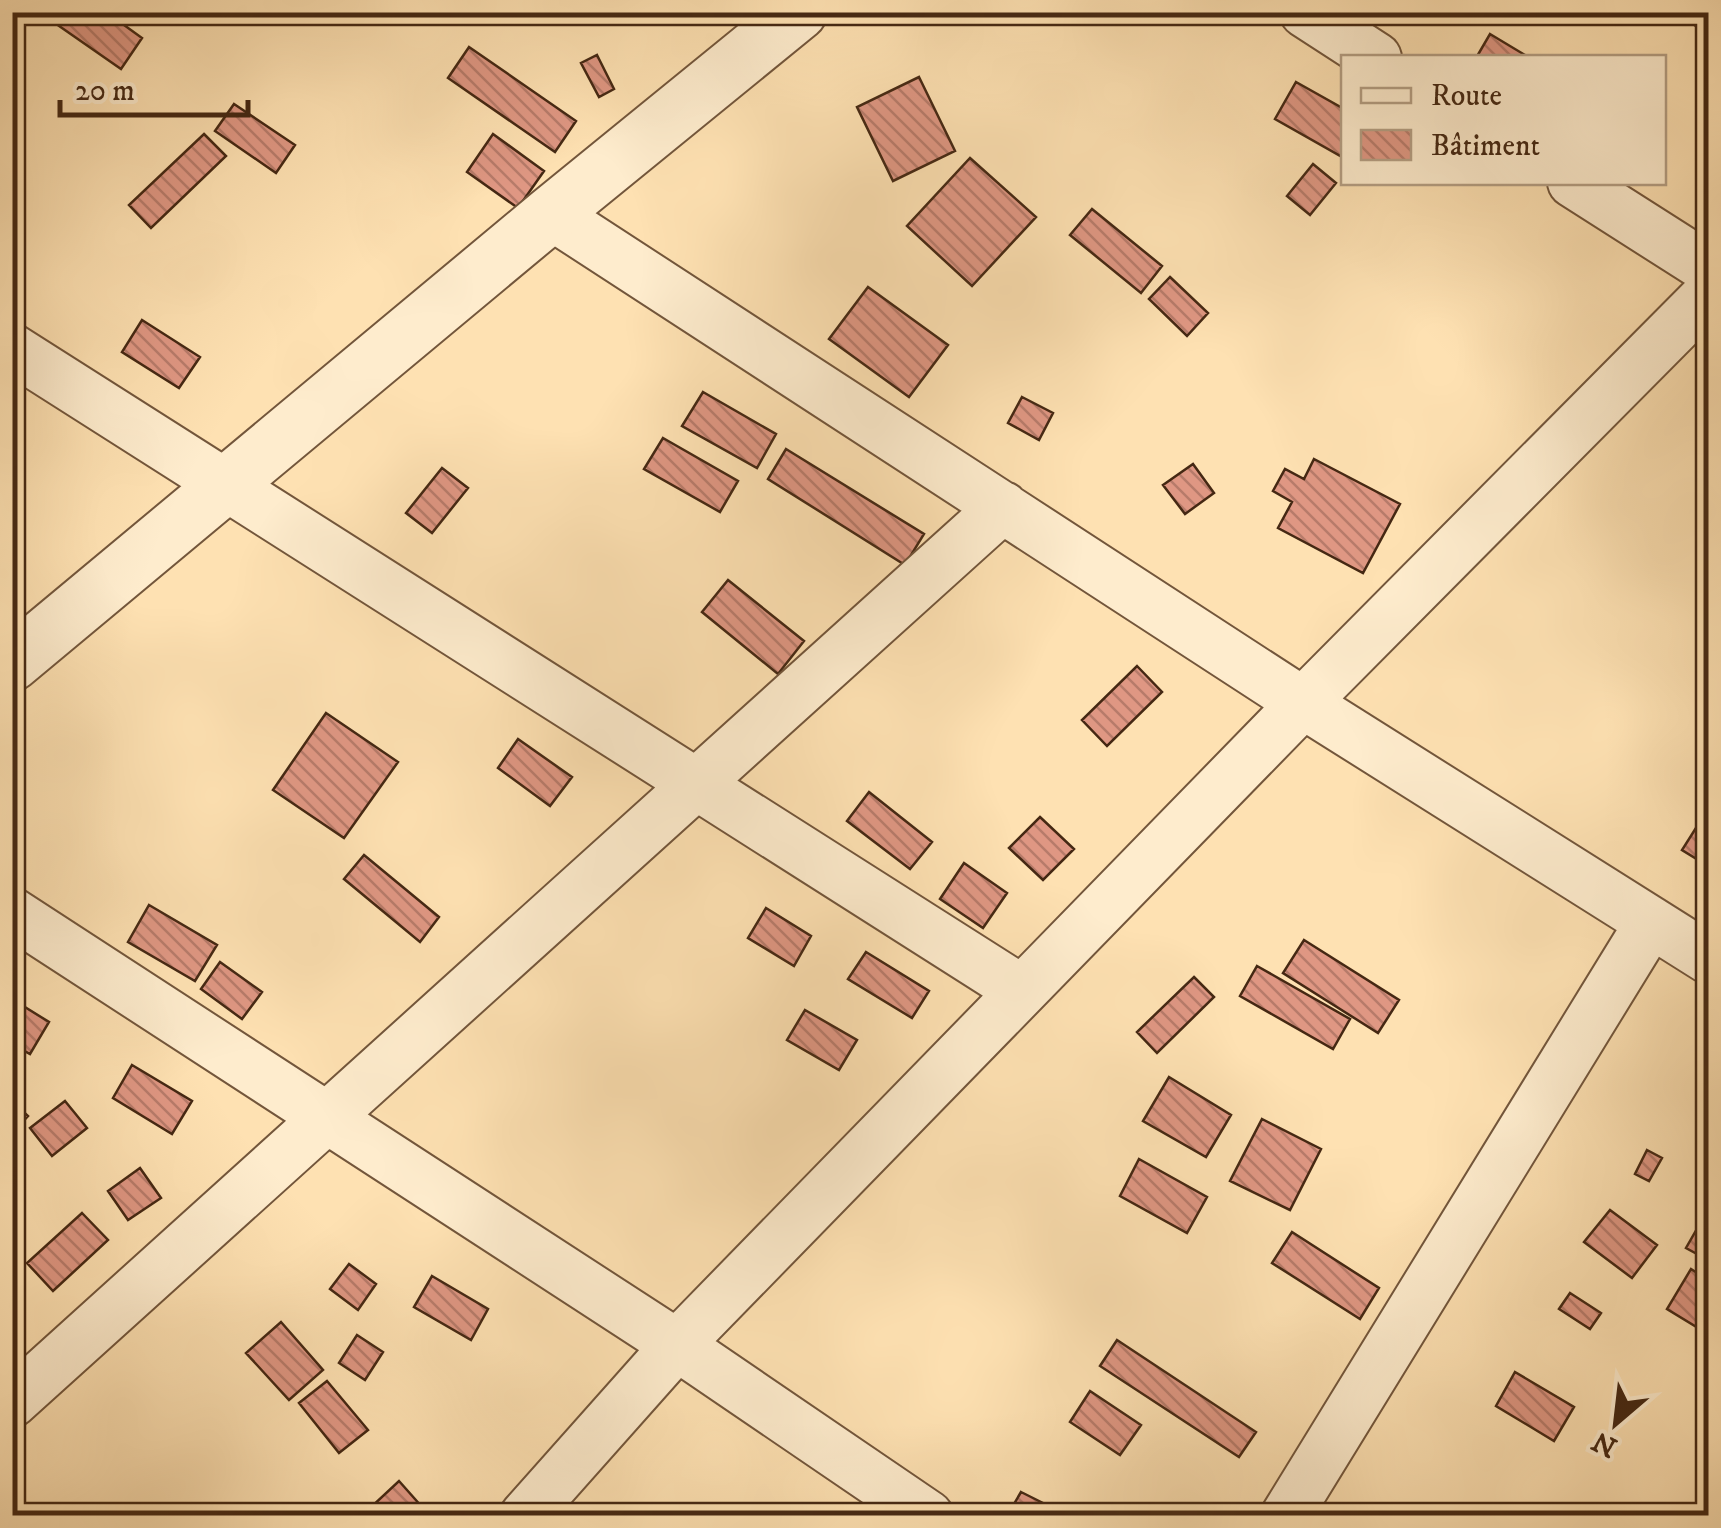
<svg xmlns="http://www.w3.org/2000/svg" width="1721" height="1528" viewBox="0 0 1721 1528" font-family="'IM FELL DW Pica',serif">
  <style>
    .building { fill: url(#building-back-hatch); stroke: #452813; stroke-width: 2.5 }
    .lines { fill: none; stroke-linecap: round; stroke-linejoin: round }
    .minor-casing { stroke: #73563b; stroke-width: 54 }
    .tertiary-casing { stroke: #73563b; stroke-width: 59 }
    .minor { stroke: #feeccd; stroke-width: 50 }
    .tertiary { stroke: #feeccd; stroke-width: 55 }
  </style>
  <defs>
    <pattern id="building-back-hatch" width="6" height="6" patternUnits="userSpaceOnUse" patternTransform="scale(2.5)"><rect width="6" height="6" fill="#df9783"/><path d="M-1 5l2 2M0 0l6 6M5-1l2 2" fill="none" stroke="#b77b6a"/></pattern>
  </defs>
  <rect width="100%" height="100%" fill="#fee1b2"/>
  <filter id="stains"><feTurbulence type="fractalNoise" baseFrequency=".002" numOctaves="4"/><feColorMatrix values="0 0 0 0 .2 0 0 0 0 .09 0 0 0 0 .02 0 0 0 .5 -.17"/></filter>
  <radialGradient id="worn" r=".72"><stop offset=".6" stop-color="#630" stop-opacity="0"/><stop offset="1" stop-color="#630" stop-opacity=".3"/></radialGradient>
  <path class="building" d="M 39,12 L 106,12 L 142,38 L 121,69 Z
    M 1681,12 L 1708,12 L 1708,33 L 1679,16 Z
    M 1490,34 L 1530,58 L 1476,58 Z
    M 469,47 L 576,121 L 555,152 L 448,78 Z
    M 597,55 L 614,89 L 599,97 L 581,63 Z
    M 919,77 L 955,151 L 893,181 L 857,107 Z
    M 1296,82 L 1344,109 L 1344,158 L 1275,119 Z
    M 234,104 L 295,145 L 276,173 L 215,131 Z
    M 204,134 L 226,156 L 151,228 L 129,205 Z
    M 493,134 L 544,171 L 518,208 L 467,172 Z
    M 970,158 L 1036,217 L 972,286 L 907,226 Z
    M 1313,164 L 1336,183 L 1310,215 L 1287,196 Z
    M 1092,209 L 1162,266 L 1141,293 L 1070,235 Z
    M 1170,277 L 1208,313 L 1187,336 L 1149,299 Z
    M 868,287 L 948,345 L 909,397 L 829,339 Z
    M 142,320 L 200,357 L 179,388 L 122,352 Z
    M 703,392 L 776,434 L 757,468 L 682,426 Z
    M 1022,397 L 1053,413 L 1039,440 L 1008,423 Z
    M 663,438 L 738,481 L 720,512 L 644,469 Z
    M 786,449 L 924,534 L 905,565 L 768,479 Z
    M 1314,459 L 1400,504 L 1363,573 L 1278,528 L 1292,502 L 1273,491 L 1285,469 L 1304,479 Z
    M 1193,464 L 1214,493 L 1185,514 L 1163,485 Z
    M 442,468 L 468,488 L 432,533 L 406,513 Z
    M 728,580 L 804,641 L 778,674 L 702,612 Z
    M 1137,666 L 1162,692 L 1107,746 L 1082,720 Z
    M 326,713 L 398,762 L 344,838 L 273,790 Z
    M 518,739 L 572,777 L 550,806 L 498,768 Z
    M 869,792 L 932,842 L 910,869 L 847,821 Z
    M 1040,817 L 1074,849 L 1043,880 L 1009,848 Z
    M 1701,820 L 1708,824 L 1708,866 L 1682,850 Z
    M 364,855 L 439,917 L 420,942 L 344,879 Z
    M 964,863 L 1007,893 L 983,928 L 940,899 Z
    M 149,905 L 217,945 L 195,981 L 128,942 Z
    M 766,908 L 811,936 L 794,966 L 748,938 Z
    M 1304,940 L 1399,1000 L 1378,1033 L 1283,973 Z
    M 866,952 L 929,991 L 912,1018 L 848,979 Z
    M 220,962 L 262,992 L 242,1019 L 201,989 Z
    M 1257,966 L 1350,1019 L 1333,1049 L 1240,996 Z
    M 1194,977 L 1214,997 L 1157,1053 L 1137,1032 Z
    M 12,999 L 49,1022 L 30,1054 L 12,1044 Z
    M 805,1010 L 857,1040 L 839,1070 L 787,1040 Z
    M 132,1065 L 192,1101 L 172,1134 L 113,1098 Z
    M 1169,1077 L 1231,1115 L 1206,1157 L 1143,1121 Z
    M 12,1101 L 28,1116 L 12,1133 Z
    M 65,1101 L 87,1128 L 52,1156 L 30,1128 Z
    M 1262,1119 L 1321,1149 L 1290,1210 L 1230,1181 Z
    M 1647,1150 L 1662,1158 L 1649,1181 L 1635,1174 Z
    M 1139,1159 L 1207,1197 L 1187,1233 L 1120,1196 Z
    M 140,1168 L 161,1198 L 128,1220 L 108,1191 Z
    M 1610,1210 L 1657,1245 L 1632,1278 L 1584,1242 Z
    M 82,1213 L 108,1240 L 53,1291 L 27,1263 Z
    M 1702,1220 L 1708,1224 L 1708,1260 L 1686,1248 Z
    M 1292,1232 L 1379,1288 L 1360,1319 L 1272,1263 Z
    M 349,1264 L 376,1284 L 358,1310 L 330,1289 Z
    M 1691,1269 L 1708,1280 L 1708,1334 L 1667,1309 Z
    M 432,1276 L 488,1309 L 471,1340 L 414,1307 Z
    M 1570,1293 L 1601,1313 L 1590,1329 L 1559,1309 Z
    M 281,1322 L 323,1370 L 289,1400 L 246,1353 Z
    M 357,1335 L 383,1352 L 365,1380 L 339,1363 Z
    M 1117,1340 L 1256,1432 L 1239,1457 L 1100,1366 Z
    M 1515,1372 L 1574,1407 L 1554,1441 L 1496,1406 Z
    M 327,1381 L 368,1430 L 339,1453 L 299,1403 Z
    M 1090,1391 L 1141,1425 L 1120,1455 L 1070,1422 Z
    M 399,1481 L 430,1516 L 376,1516 L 369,1509 Z
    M 1021,1492 L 1053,1508 L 1049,1516 L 1037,1516 L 1014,1504 Z"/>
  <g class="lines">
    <g class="minor-casing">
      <path id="minor" d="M 1305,12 L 1376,58
        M 1573,182 L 1708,268
        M 551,214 L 1303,703 L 1708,958
        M 12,349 L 1022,991
        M 12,913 L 677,1345 L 928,1516
        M 12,1402 L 1003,507
        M 525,1516 L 677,1345 L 1303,703 L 1708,295
        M 1286,1516 L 1651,922"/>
    </g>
    <g class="tertiary-casing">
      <path id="tertiary" d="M 12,663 L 551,214 L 799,12"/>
    </g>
    <use href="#minor" class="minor"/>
    <use href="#tertiary" class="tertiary"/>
  </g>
  <rect width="1721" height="1528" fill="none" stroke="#fee1b2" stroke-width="50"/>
  <rect x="15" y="15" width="1691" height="1498" fill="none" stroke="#452813" stroke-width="5"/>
  <rect x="25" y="25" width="1671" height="1478" fill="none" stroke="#452813" stroke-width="2.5"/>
  <rect x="1341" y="55" width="325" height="130" fill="#feeccd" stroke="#b49e83" stroke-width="2.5"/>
  <rect x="1361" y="88" width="50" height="15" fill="#feeccd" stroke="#b49e83" stroke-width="2.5"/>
  <text x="1431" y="105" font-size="30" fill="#452813">Route</text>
  <rect x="1361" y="130" width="50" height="30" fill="url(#building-back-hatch)" stroke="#b49e83" stroke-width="2.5"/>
  <text x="1431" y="155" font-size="30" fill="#452813">Bâtiment</text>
  <g transform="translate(1616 1423) rotate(208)" stroke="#feeccd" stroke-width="8" paint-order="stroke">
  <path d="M0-8L18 38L0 25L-18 38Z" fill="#452813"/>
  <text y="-15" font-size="28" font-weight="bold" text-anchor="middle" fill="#452813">N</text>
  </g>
  <path d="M60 100v15h188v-15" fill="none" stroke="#452813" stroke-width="5"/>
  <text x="75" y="100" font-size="30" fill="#452813" stroke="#feeccd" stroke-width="8" paint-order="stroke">20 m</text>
  <rect width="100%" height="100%" filter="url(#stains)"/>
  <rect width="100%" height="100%" fill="url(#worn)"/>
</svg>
